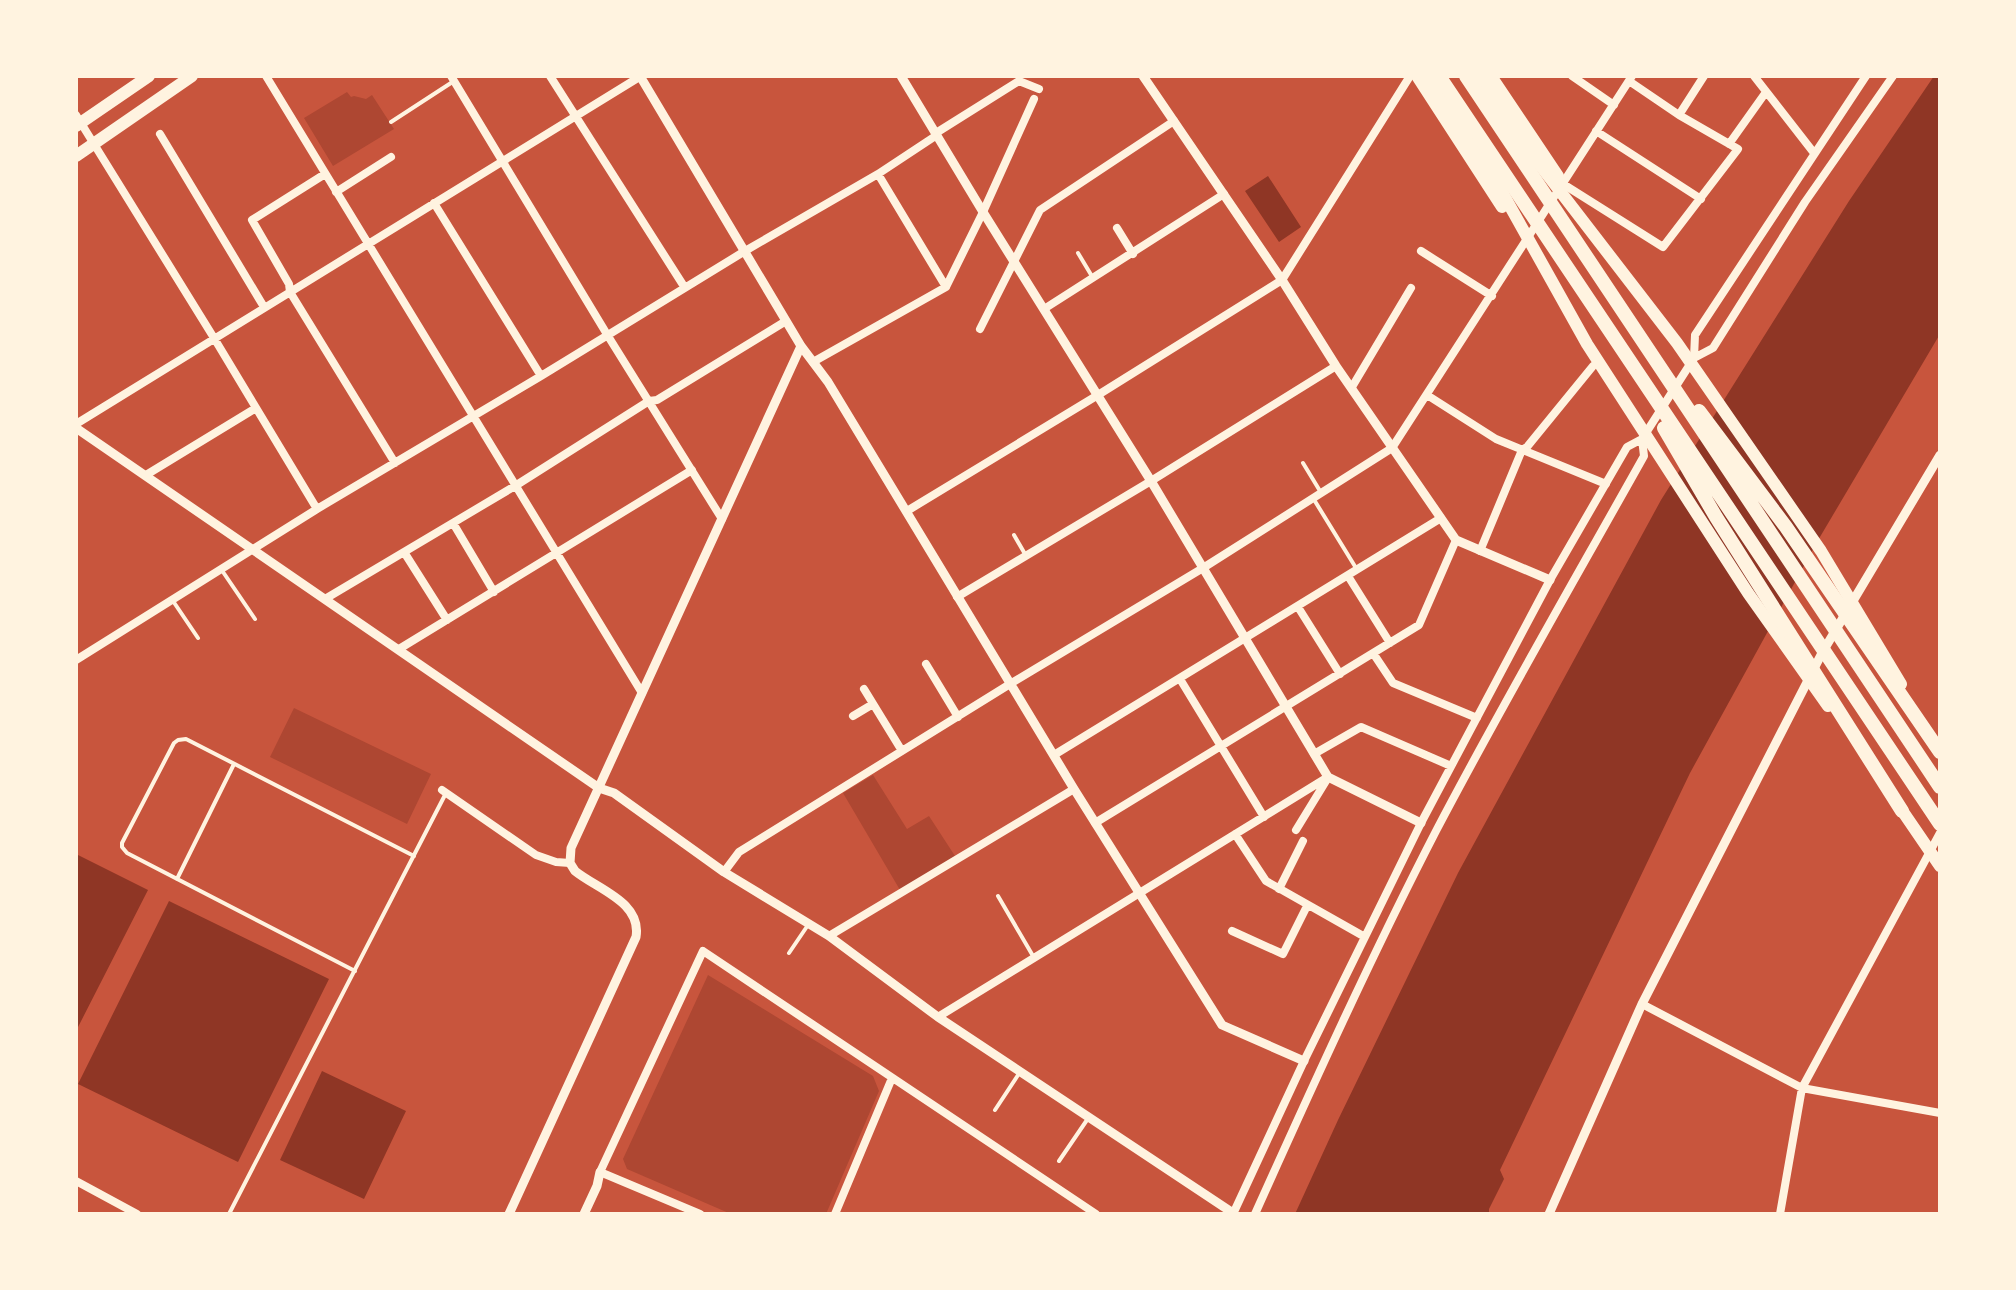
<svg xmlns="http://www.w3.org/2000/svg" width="2016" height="1290" viewBox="0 0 2016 1290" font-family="Cabin,sans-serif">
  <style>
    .green { fill: #ae4732 }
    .water { fill: #8f3625 }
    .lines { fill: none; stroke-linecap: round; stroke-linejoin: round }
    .service { stroke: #fff3e0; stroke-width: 4 }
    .minor { stroke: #fff3e0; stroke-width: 8 }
    .tertiary { stroke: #fff3e0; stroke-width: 9 }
    .trunk { stroke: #fff3e0; stroke-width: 12 }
    .motorway { stroke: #fff3e0; stroke-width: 14 }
  </style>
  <rect width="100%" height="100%" fill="#c8553d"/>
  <path class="green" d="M 347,92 L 351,97 L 354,96 L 366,99 L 372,95 L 394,129 L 333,166 L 304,118 Z
    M 294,708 L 431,774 L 407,824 L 270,757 Z
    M 873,775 L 907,829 L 929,816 L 955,856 L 900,890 L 843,793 Z
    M 708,975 L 873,1076 L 879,1091 L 826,1214 L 731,1214 L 627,1169 L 623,1159 Z"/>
  <path class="water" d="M 1934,76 L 1940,76 L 1940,334 L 1817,542 L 1690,773 L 1500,1170 L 1504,1179 L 1489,1209 L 1489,1214 L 1295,1214 L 1338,1120 L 1458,873 L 1661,500 L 1849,201 Z
    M 1268,176 L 1301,227 L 1279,242 L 1245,191 Z
    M 76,854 L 148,890 L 76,1031 Z
    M 169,901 L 329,979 L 238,1162 L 78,1084 Z
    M 322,1071 L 406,1111 L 364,1199 L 280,1160 Z"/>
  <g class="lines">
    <path class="service" d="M 391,122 L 454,81
      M 1078,253 L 1093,278
      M 1303,463 L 1320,491
      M 1313,498 L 1356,568
      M 1014,535 L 1025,554
      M 221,569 L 255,619
      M 173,601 L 198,638
      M 177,879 L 234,764
      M 998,896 L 1033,956
      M 789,953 L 808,925
      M 355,971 L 127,853 L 122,847 L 122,843 L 174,743 L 178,740 L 186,739 L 414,856
      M 995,1110 L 1020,1072
      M 1059,1161 L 1089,1117
      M 229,1214 L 446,793"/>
    <path class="minor" d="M 266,76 L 642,693
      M 451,76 L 608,336 L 722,519
      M 550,76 L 685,288
      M 1572,76 L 1614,105
      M 1754,76 L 1814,153
      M 76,115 L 214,338 L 317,509
      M 1679,115 L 1704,76
      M 1596,131 L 1701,199
      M 936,133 L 1019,81 L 1039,89
      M 160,134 L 264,307
      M 1729,144 L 1766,92
      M 325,174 L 252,220 L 289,284 L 290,292 L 395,463
      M 878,174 L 946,287
      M 1563,184 L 1663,247 L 1738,149 L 1679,115 L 1629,81
      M 336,192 L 391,157
      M 434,203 L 541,376
      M 1117,228 L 1133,254
      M 1421,251 L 1492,296
      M 1044,309 L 1224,194
      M 980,329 L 1040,210 L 1174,121
      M 1694,358 L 1695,335 L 1866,76
      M 813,362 L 946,287 L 983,212 L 1034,99
      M 1352,387 L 1411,288
      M 1427,395 L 1496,439 L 1606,484
      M 76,424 L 641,76
      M 146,475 L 256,408
      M 907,511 L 1098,395 L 1282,280 L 1410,76
      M 453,523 L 494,592
      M 1480,551 L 1522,450 L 1527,447 L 1593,366
      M 404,552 L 447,620
      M 1348,576 L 1390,643
      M 957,597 L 1151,481 L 1336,366
      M 325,599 L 515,486 L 649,401 L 657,400 L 786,321
      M 1298,607 L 1340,674
      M 399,649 L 692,470
      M 1373,653 L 1393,683 L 1477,718
      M 76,660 L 317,509 L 541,376 L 745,251 L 878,174 L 937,135
      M 926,664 L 958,717
      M 1180,679 L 1264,817
      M 864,689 L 902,751
      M 853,716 L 873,704
      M 1314,754 L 1361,727 L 1451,766
      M 1054,755 L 1441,518
      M 442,790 L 536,855 L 556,862 L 570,863
      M 1095,823 L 1419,625 L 1456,540
      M 1296,830 L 1326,781
      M 1235,834 L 1266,881 L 1365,937
      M 724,872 L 739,852 L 1010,684 L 1203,568 L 1392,448 L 1632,76
      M 1279,889 L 1303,841
      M 1232,931 L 1283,954 L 1307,906
      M 829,936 L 1074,789
      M 1642,1004 L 1802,1088 L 1940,1113
      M 938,1017 L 1328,777
      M 76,1181 L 137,1214
      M 700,1214 L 600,1172 L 703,951 L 1096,1214
      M 835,1214 L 892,1078
      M 1233,1214 L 1304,1061 L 1421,823 L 1550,580 L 1627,447 L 1642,439
      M 1255,1214 C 1313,1085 1371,957 1436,831 C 1502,705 1574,581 1644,456 L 1642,439 L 1694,358 L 1713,348 L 1805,202 L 1893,76
      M 1780,1214 L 1802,1088 L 1940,833"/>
    <path class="tertiary" d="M 640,76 L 801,346 L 828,382 L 1074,789 L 1222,1025 L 1304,1061
      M 901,76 L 983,212 L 1151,481 L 1328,777 L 1421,823
      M 1143,76 L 1282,280 L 1336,366 L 1456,540 L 1550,580
      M 76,428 L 599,788 L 614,793 L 724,872 L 829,936 L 938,1017 L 1233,1213
      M 509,1214 L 636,937 C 642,902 597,889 575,871 L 570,863 L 571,848 L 801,346
      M 584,1214 L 597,1186 L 600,1172
      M 1549,1214 L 1642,1004 L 1822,653 L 1940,455"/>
    <path class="trunk" d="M 1417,76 L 1502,207
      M 1428,76 L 1492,174 L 1587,344 L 1748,593 L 1828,706
      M 1479,76 L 1526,147 L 1677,343 L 1821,551 L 1901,684
      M 1491,76 L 1558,176
      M 76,126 L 149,76
      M 76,156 L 192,76
      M 1899,806 L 1940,866"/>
    <path class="motorway" d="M 1439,76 L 1940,824
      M 1466,76 L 1940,787
      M 1699,411 L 1786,527 L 1940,752
      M 1664,428 L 1716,517 L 1902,811"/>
  </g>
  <rect width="2016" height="1290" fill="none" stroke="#fff3e0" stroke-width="156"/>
</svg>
